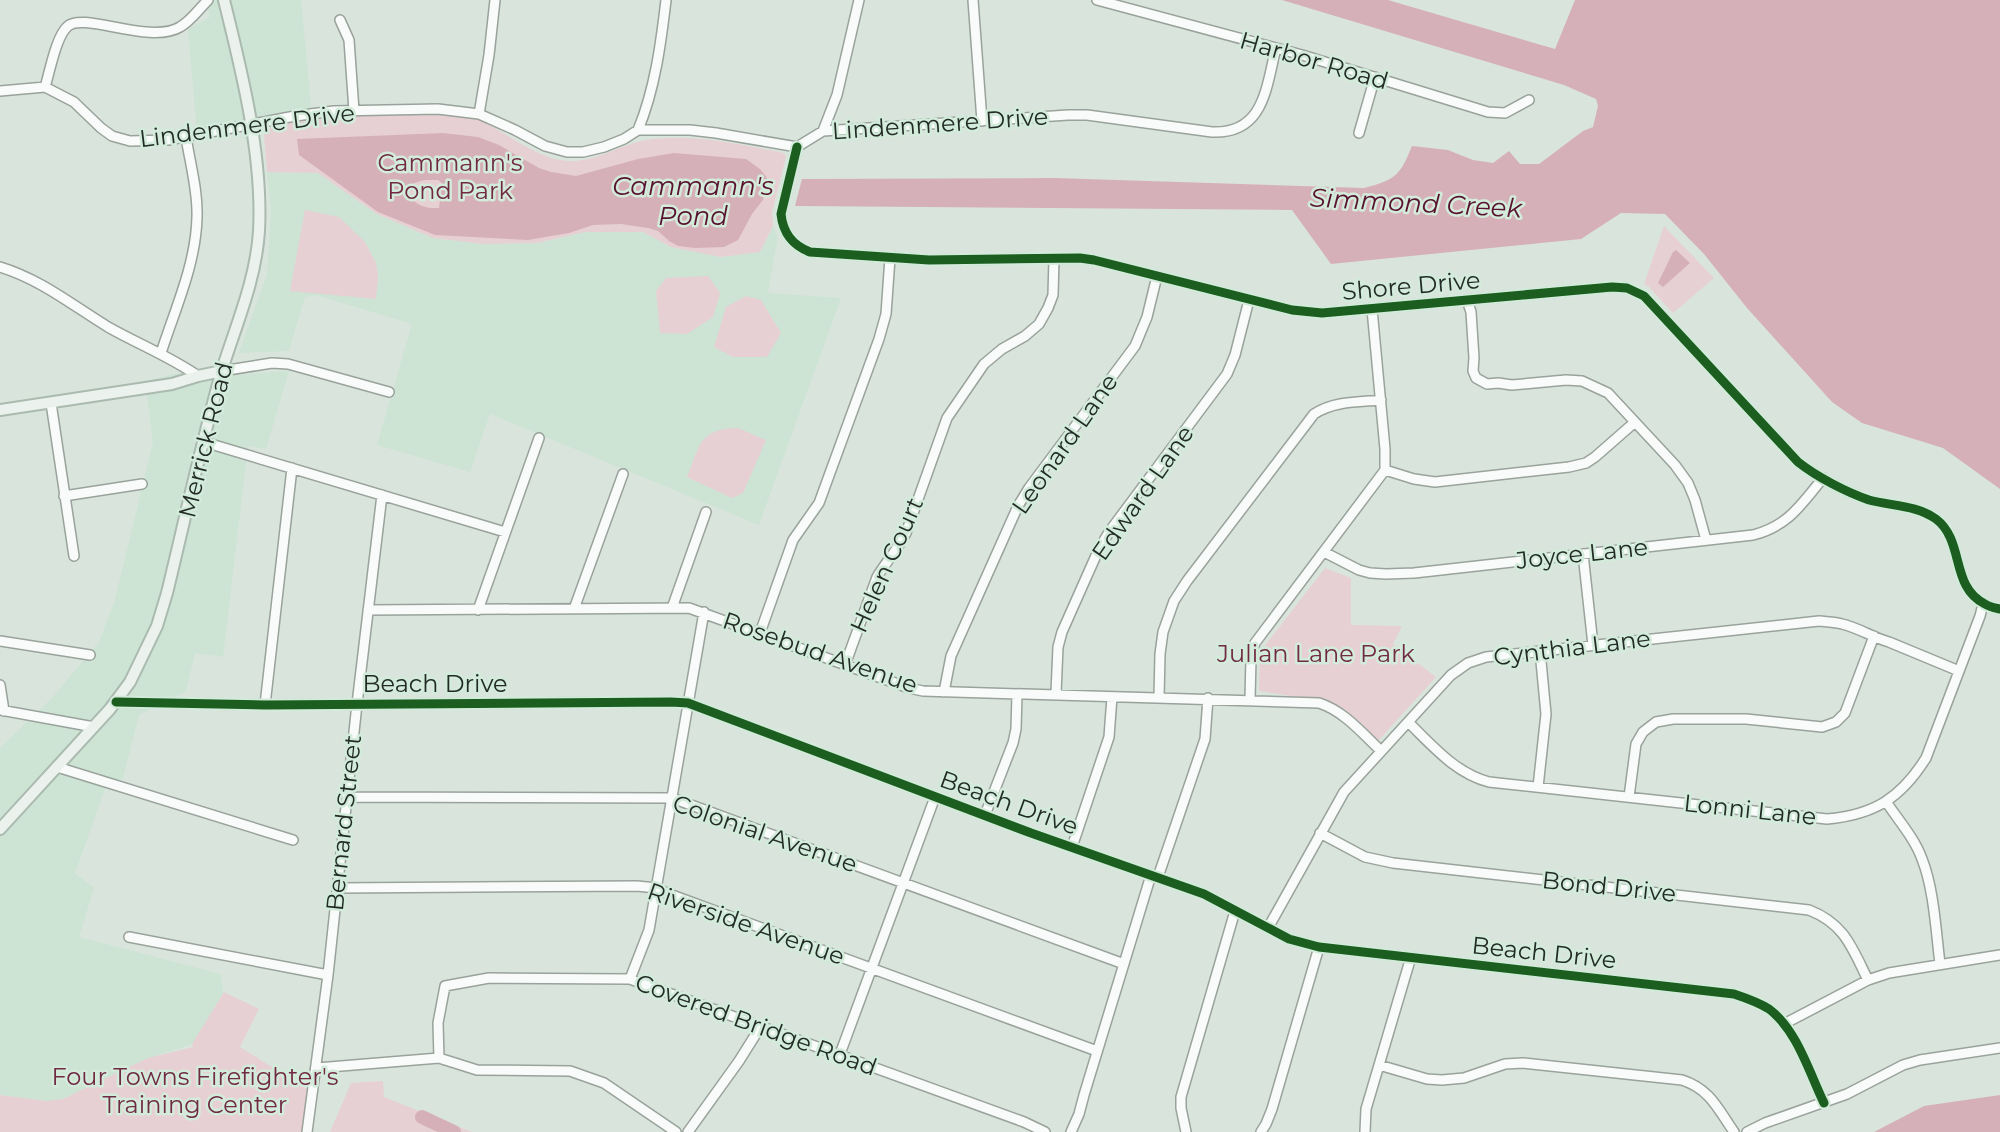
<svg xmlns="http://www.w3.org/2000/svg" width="2000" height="1132" viewBox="0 0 2000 1132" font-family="Montserrat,sans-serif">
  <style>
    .built { fill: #cde3d3 }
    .green { fill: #e7d0d3 }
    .water { fill: #d6b0b8; fill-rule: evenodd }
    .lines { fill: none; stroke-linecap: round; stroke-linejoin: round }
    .river { stroke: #d6b0b8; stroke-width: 14 }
    .minor-casing { stroke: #99a29b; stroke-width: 12 }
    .major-casing { stroke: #aabaaf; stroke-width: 14 }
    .minor { stroke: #f9fbfa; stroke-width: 9 }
    .major { stroke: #ebf2ed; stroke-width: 10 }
    .cycleway-casing { stroke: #d3ebda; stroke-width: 13 }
    .cycleway { stroke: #1b5e20; stroke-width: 9 }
    .labels { text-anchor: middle; stroke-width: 5; stroke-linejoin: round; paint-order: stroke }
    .street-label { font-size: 24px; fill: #222b25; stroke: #d3ebda }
    .park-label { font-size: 24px; fill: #712a43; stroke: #d3ebda }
    .water-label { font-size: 26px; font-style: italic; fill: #58112e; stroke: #d3ebda }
  </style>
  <rect width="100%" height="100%" fill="#d9e5dc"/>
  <path class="built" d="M 205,0 L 301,0 L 312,115 L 197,132 L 188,29 L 210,17 Z
    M 267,172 L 318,173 L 377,214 L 433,238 L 484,244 L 537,243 L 585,232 L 643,232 L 671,247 L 721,257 L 760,252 L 773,226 L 778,237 L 768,293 L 841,298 L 759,525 L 490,414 L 470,472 L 377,445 L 412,324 L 316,295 L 305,297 L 289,351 L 239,353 L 267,274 L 271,209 Z
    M 214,365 L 235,375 L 289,371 L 266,449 L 248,446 L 223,657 L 195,653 L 186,691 L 139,715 L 123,778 L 105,789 L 75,873 L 94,888 L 79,937 L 221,974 L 224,997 L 199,1042 L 148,1058 L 63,1099 L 46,1101 L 0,1095 L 0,748 L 51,699 L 99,642 L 114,603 L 153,443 L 145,381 Z"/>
  <path class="green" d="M 432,111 C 443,112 455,111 464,114 C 497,124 527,154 560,160 C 594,166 621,142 653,139 C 695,134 738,144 780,152 L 784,153 L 786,157 L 772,212 L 773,226 L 760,252 L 721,257 L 671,247 L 643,232 L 585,232 L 537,243 L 484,244 L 433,238 L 377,214 L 318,173 L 267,172 L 263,123 L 294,117 Z
    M 305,210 L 339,217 L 365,242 L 376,263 L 378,276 L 376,299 L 290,291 Z
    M 1664,226 L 1714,278 L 1673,313 L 1649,287 L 1644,284 Z
    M 708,276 L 720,293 L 713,317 L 687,334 L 660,333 L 656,291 L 666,278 Z
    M 746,296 L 761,300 L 781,333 L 767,357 L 733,357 L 714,347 L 726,307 Z
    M 738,428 L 766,440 L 743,493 L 732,498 L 687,477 C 700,445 699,429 738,428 Z
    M 1325,568 L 1351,578 L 1351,625 L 1402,626 L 1393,644 L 1436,677 L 1378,741 L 1332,702 L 1259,691 L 1260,652 Z
    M 224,992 L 259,1009 L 240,1047 L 310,1091 L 303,1132 L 0,1132 L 0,1095 L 46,1101 L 63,1099 L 148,1058 L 193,1047 L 192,1044 Z
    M 383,1081 L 384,1097 L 472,1132 L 330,1132 L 351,1083 Z"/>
  <path class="water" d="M 1282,0 L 1388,0 L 1555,49 L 1575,0 L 2000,0 L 2000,489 L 1943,448 L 1862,423 L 1832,402 L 1747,308 L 1704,254 L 1665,214 L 1621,213 L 1581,239 L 1331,264 L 1292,210 L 795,206 L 802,179 L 1055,178 L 1364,188 C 1395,180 1400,176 1412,146 L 1448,150 L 1473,160 L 1493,163 L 1509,151 L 1520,164 L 1539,164 L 1583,131 L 1593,127 L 1598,106 L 1596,99 L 1564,85 Z
    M 443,133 L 478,137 L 499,145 L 539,168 L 551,172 L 576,176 L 638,159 L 674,153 L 746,159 L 760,169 L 768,179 L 763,200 L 752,214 L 738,240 L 724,247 L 695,248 L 678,246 L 669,241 L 658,231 L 648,228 L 621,224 L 593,225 L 569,233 L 528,240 L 435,235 L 378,212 L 299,155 L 297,139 ZM 425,180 L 438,180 L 442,183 L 439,208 C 424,209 414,204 406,192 C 408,184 417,182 425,180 Z
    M 1676,250 L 1690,263 L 1663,287 L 1658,283 L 1673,252 Z
    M 2000,1095 L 2000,1132 L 1874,1132 L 1924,1106 Z"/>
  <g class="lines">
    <path class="river" d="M 422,1117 L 454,1132"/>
    <g class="minor-casing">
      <path id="minor" d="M 973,0 L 982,121
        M 1097,0 L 1302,55 L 1488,112 L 1505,113 L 1529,100
        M 340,20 L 349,40 L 354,111
        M 45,87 C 50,71 56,36 68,26 C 84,12 150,45 180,27 C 191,21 199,9 208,0
        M 0,91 L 45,87 L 74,102 L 101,128 L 112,136 L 130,141 L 168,140 L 295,116 L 334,111 L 438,109 L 479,114 L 515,130 L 545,146 L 567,152 L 583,152 L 604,147 L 624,139 L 638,130 L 690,130 L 716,133 L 797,147 L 823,131 L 1068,115 L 1087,115 L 1212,132 C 1264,134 1266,88 1276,48
        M 479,114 L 489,55 L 495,0
        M 638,130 C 655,89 661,43 666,0
        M 823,131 L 837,95 L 859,0
        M 1359,133 L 1375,77
        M 797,147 L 781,214 C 783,233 792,245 810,252 L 929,260 L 1080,258 L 1094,260 L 1292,310 L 1322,313 L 1612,287 L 1627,288 L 1644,296 L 1798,462 C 1817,477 1846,492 1869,500 C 1891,506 1917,505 1936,519 C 1965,541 1950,587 1985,604 C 1989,607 1995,608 2000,609
        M 0,267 C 40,279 72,305 108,327 C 138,344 169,356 198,376
        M 1467,300 L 1471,312 L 1474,358 L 1473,371 L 1476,378 L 1487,384 L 1498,383 L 1512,385 L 1566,380 L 1582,381 L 1608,393 L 1675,465 L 1688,483 L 1695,500 L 1706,540
        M 161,353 C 175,309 196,264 197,217 C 198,191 190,163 186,137
        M 222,371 L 272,363 L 288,364 L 389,392
        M 51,403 L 74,556
        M 204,442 L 505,532
        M 1385,470 L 1414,479 L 1435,482 L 1569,467 L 1586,463 L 1595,457 L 1635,422
        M 64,496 L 142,484
        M 1324,552 L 1359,570 L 1370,573 L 1386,574 L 1414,573 L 1753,535 C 1788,526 1801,505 1823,478
        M 1583,554 L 1593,645
        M 672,608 L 706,512
        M 574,609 L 623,474
        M 368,610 L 689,608 L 909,688 L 923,691 L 1319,703 C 1344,711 1362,733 1381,751
        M 478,610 L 539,438
        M 760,633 L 793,540 L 819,503 L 879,339 L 886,314 L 890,258
        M 0,641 L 90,655
        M 845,665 L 877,577 C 886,562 898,549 906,533 L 947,418 L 984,364 L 1002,349 L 1025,336 L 1039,324 L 1048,308 L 1053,295 L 1054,259
        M 0,685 L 4,711
        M 944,692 L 951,656 L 1018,506 L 1029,488 L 1135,346 L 1147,317 L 1157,276
        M 1056,693 L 1058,647 L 1062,632 L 1098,551 L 1109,532 L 1227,374 L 1235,355 L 1249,300
        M 1159,697 L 1160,654 L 1163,632 L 1174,601 L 1187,581 L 1314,414 C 1334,401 1358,402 1381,400
        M 1250,699 L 1251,658 L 1255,643 L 1385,470 L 1385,449 L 1372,309
        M 116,702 L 265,705 L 671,702 L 688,703 L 1031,833 L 1204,894 L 1289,939 L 1319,947 L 1734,994 C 1746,998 1758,1002 1769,1009 C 1797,1030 1809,1072 1824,1103
        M 265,705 L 292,468
        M 0,710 L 94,727
        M 1408,722 C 1433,746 1455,773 1489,782 L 1827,819 C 1874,815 1901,798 1926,758 L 1980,616 L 1983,604
        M 57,767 L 293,840
        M 1538,787 L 1546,714 L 1540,651
        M 347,797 L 672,798 L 1124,964
        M 1629,797 L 1636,744 L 1643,732 L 1656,722 L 1673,719 L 1746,719 L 1822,727 L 1836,722 L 1845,713 L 1874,636
        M 1887,803 C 1899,821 1915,839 1922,859 C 1934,889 1936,932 1940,964
        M 985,815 L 1013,743 L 1016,729 L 1017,694
        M 1320,833 L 1365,857 L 1393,863 L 1809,910 C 1845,924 1852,948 1868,980
        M 1072,847 L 1109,737 L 1112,697
        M 1158,877 L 1205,739 L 1208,698
        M 337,888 L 637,886 L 656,888 L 669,894 L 1097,1051
        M 1268,928 L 1344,792 L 1451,675 L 1468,663 L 1486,657 L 1819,621 C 1827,622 1835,622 1842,624 C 1859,628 1874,638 1889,642 L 1959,671
        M 129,937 L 328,975
        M 630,979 L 649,930 L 704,612
        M 1784,1024 L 1868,980 L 1889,973 L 2000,955
        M 840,1054 L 935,797
        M 439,1058 L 438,1023 L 445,986 L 489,978 L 630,979 L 1024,1122 L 1045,1132
        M 1379,1065 L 1427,1079 L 1442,1080 L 1464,1078 L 1505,1064 L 1523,1063 L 1682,1080 C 1710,1089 1718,1109 1734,1132
        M 317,1068 L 439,1058 L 477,1070 L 570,1071 L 604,1083 L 676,1132
        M 307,1132 L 328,975 L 357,704 L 382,495
        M 688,1132 L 739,1061 L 761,1026
        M 1071,1132 L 1079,1114 L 1084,1095 L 1151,875
        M 1186,1132 L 1181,1108 L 1181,1097 L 1235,911
        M 1261,1132 L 1266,1124 L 1272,1109 L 1319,947
        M 1365,1132 L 1366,1109 L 1411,957
        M 1747,1132 L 1765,1123 L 1847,1094 L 1903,1065 L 1920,1060 L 2000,1048"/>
    </g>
    <g class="major-casing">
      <path id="major" d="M 0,410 L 172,384 L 198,376 L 222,371
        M 0,829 L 110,709 L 130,682 L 157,626 L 167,593 C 185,519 201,444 222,370 C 236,325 256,280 259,231 C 263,157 242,72 224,0"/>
    </g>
    <use href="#minor" class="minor"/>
    <use href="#major" class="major"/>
    <g class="cycleway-casing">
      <path id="cycleway" d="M 797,147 L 781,214 C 783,233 792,245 810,252 L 929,260 L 1080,258 L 1094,260 L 1292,310 L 1322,313 L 1612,287 L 1627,288 L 1644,296 L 1798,462 C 1817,477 1846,492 1869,500 C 1891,506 1917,505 1936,519 C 1965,541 1950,587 1985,604 C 1989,607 1995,608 2000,609
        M 116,702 L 265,705 L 671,702 L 688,703 L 1031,833 L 1204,894 L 1289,939 L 1319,947 L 1734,994 C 1746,998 1758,1002 1769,1009 C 1797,1030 1809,1072 1824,1103"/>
    </g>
    <use href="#cycleway" class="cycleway"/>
  </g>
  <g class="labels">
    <g class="street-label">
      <text transform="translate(1314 61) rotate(16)" y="8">Harbor Road</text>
      <text transform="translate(940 124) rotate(-4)" y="8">Lindenmere Drive</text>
      <text transform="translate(247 126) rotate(-7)" y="8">Lindenmere Drive</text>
      <text transform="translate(1411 286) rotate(-5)" y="8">Shore Drive</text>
      <text transform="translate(206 440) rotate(-76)" y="8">Merrick Road</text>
      <text transform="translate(1065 444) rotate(-55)" y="8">Leonard Lane</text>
      <text transform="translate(1143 493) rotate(-55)" y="8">Edward Lane</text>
      <text transform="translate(1582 554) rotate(-6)" y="8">Joyce Lane</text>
      <text transform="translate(887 565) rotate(-66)" y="8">Helen Court</text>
      <text transform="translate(1572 648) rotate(-7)" y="8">Cynthia Lane</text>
      <text transform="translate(820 653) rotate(19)" y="8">Rosebud Avenue</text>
      <text x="435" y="692">Beach Drive</text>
      <text transform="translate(1009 803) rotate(20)" y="8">Beach Drive</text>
      <text transform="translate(1750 810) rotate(6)" y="8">Lonni Lane</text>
      <text transform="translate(344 823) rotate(-84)" y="8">Bernard Street</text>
      <text transform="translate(765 834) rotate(19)" y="8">Colonial Avenue</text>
      <text transform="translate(1609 887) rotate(6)" y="8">Bond Drive</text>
      <text transform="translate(746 924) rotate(19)" y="8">Riverside Avenue</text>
      <text transform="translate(1544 953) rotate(6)" y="8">Beach Drive</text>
      <text transform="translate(756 1025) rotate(20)" y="8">Covered Bridge Road</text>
    </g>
    <g class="park-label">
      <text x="450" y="171">Cammann's<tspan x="450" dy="28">Pond Park</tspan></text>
      <text x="1316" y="662">Julian Lane Park</text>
      <text x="195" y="1085">Four Towns Firefighter's<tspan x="195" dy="28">Training Center</tspan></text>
    </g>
    <g class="water-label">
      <text x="693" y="195">Cammann's<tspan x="693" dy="30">Pond</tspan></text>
      <text transform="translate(1416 203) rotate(3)" y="9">Simmond Creek</text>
    </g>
  </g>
</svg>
